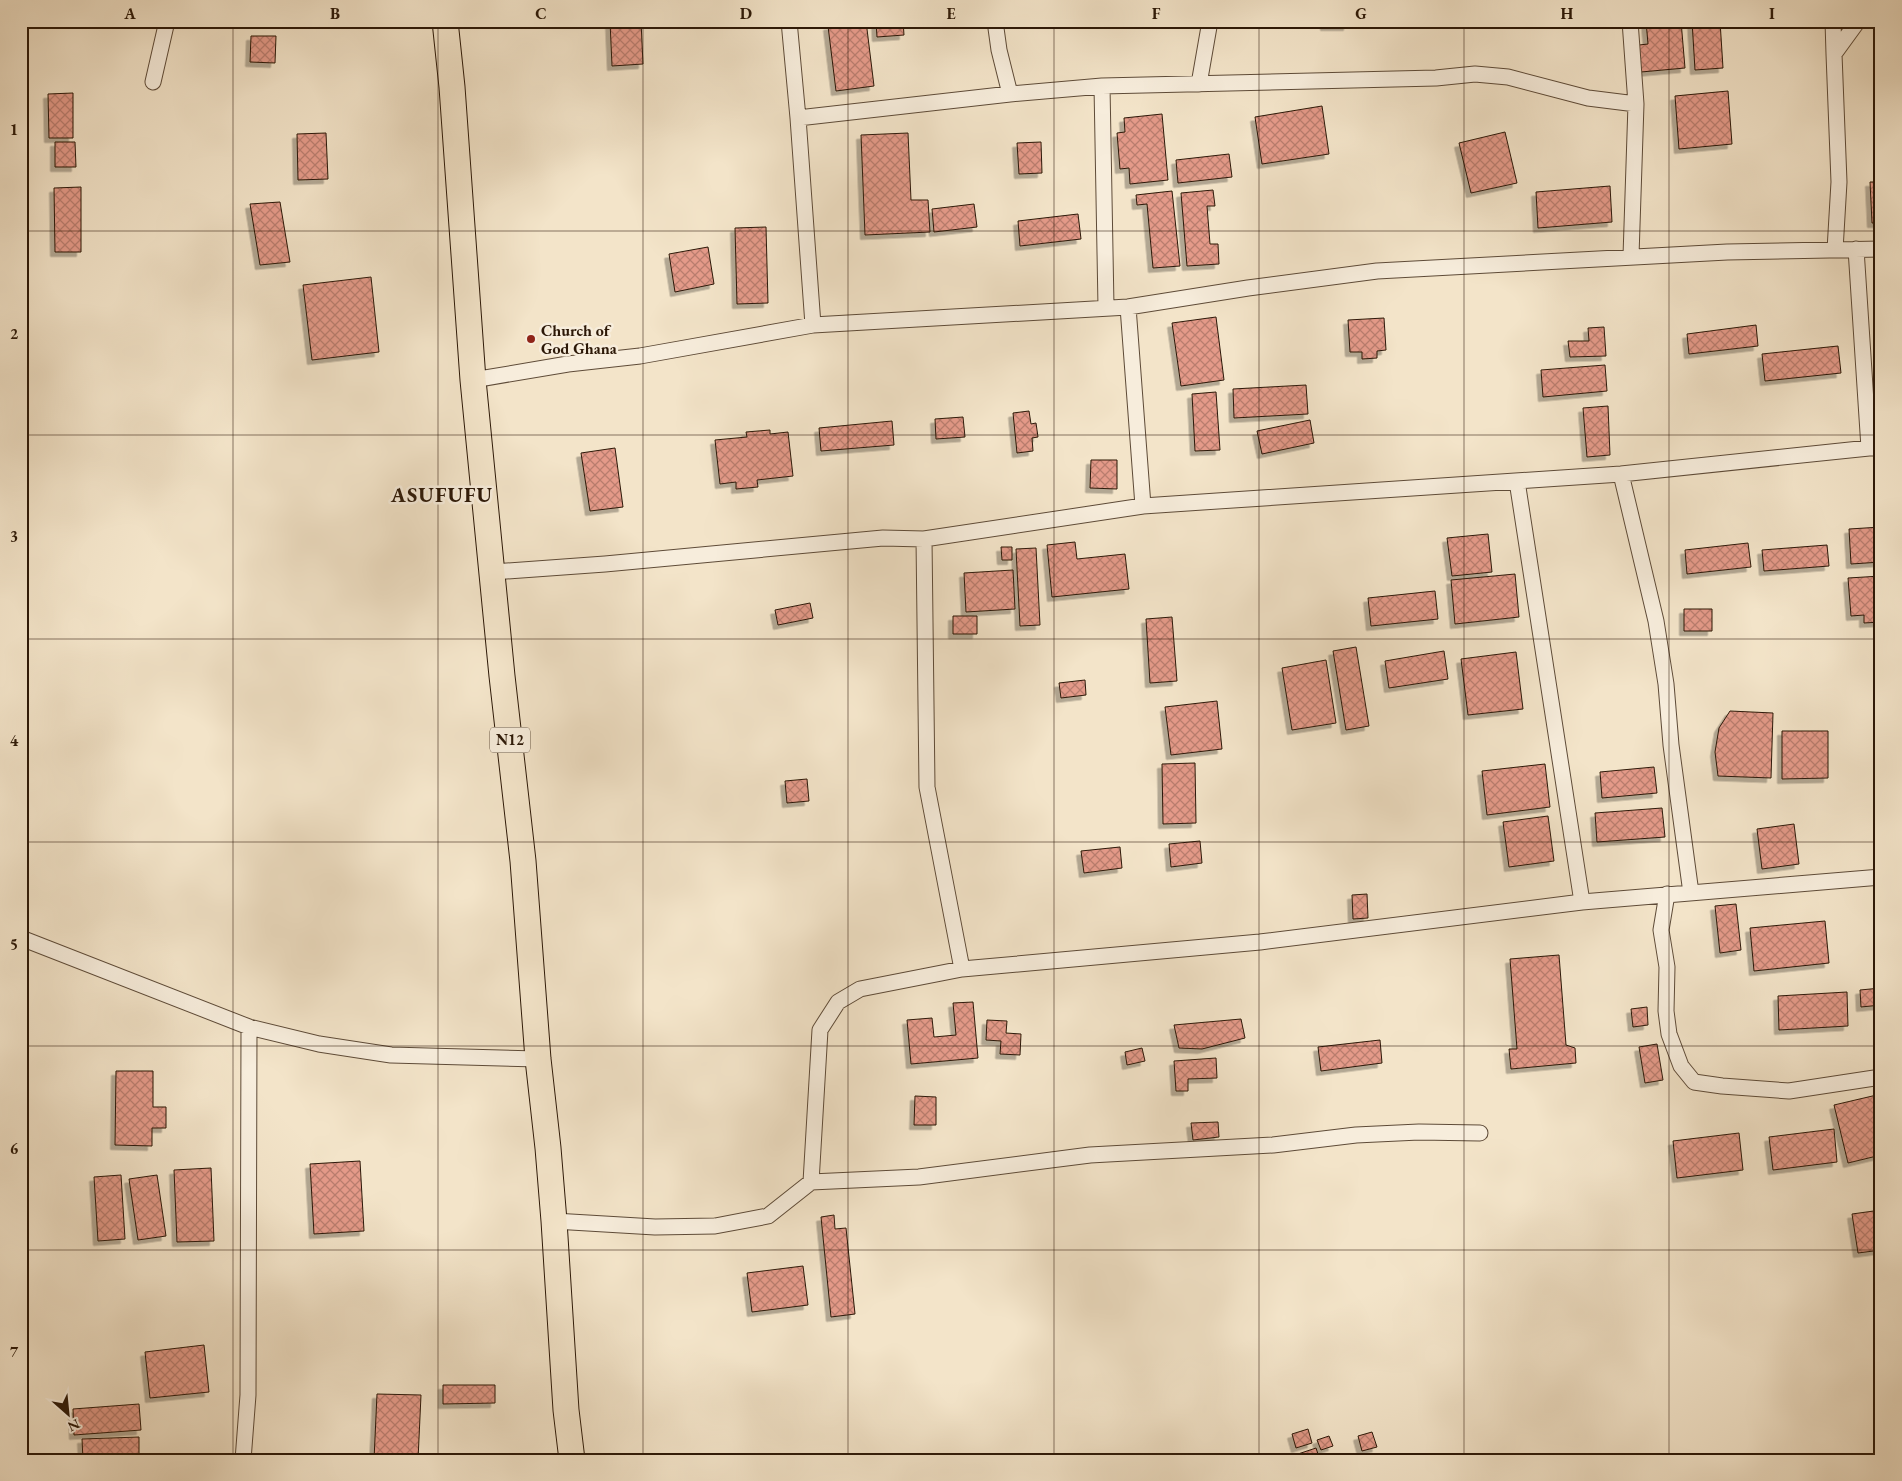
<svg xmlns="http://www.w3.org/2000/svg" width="1902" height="1481" viewBox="0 0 1902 1481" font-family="'EB Garamond',serif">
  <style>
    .building { fill: url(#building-cross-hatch); stroke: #2c1807; filter: url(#shadow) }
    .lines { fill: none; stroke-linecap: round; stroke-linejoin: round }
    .minor-casing { stroke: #5e4b38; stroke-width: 17 }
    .trunk-casing { stroke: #2c1807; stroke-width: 27 }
    .minor { stroke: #f7eddc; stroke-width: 15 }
    .trunk { stroke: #f3e4c9; stroke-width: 25 }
    .grid { fill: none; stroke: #2c1807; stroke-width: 1; stroke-opacity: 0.55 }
    .poi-dot { fill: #8f2418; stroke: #f7eddc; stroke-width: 2 }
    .labels { text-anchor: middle; stroke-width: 5; stroke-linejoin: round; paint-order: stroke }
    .shield { fill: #f7eddc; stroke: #695847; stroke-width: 1 }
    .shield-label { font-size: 15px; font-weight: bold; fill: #2c1807 }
    .poi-label { font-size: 16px; font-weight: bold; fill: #2c1807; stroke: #f7eddc; text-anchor: start }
    .district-label { font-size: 21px; font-weight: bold; letter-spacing: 1px; fill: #2c1807; stroke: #f7eddc }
    .neatline { fill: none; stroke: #2c1807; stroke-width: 2 }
    .grid-label { font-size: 16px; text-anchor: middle; font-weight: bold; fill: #2c1807 }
  </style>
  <defs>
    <pattern id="building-cross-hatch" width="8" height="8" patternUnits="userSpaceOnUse" patternTransform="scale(1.25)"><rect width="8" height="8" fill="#e49a89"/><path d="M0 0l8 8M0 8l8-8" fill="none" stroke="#b97d6e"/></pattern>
    <filter id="shadow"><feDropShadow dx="-4.5" dy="4.5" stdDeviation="0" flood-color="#0004"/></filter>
  </defs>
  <rect width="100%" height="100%" fill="#f3e4c9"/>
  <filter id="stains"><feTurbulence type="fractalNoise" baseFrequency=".004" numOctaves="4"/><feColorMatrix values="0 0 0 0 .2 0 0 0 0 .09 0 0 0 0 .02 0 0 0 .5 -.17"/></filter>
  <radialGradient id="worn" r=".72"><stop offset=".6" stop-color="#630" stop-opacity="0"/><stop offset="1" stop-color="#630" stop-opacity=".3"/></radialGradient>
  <path class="building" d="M 610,21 L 641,21 L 643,64 L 612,66 Z
    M 866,21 L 874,86 L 836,91 L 828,26 Z
    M 876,21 L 903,21 L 904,35 L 877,37 Z
    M 1325,21 L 1348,21 L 1348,26 L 1325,26 Z
    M 1646,21 L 1681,21 L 1685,68 L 1641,72 L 1639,45 L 1648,44 Z
    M 1692,21 L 1720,21 L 1723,68 L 1695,70 Z
    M 251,36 L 276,36 L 275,63 L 250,62 Z
    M 1728,91 L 1732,144 L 1679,149 L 1675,96 Z
    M 73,93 L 73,138 L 49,138 L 48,94 Z
    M 1322,106 L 1329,154 L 1262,164 L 1255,117 Z
    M 1162,114 L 1168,180 L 1130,184 L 1129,168 L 1120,169 L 1117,133 L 1125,132 L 1124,118 Z
    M 1505,132 L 1517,183 L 1471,193 L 1459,143 Z
    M 326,133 L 328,179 L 298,180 L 297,134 Z
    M 908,133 L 911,200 L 928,200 L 930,232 L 865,235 L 861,135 Z
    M 55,142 L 75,142 L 76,167 L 55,167 Z
    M 1041,142 L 1042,173 L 1019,174 L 1017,143 Z
    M 1229,154 L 1232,177 L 1178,183 L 1176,160 Z
    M 1870,182 L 1881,182 L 1881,223 L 1872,223 Z
    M 1610,186 L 1612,222 L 1538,228 L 1536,192 Z
    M 81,187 L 81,252 L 55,252 L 54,188 Z
    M 1213,190 L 1215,206 L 1207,206 L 1210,244 L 1218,244 L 1219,264 L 1187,266 L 1181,193 Z
    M 1172,191 L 1180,266 L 1153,268 L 1147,204 L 1137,205 L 1136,195 Z
    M 280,202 L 290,262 L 260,265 L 250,204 Z
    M 974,204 L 977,227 L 934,232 L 932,209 Z
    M 1078,214 L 1081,239 L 1020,246 L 1018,221 Z
    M 766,227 L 768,303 L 737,304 L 735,228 Z
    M 708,247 L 714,284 L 675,292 L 669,254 Z
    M 371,277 L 379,352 L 312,360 L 303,285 Z
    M 1216,317 L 1224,380 L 1181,386 L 1172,323 Z
    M 1384,318 L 1386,350 L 1377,351 L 1377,358 L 1362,359 L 1362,352 L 1350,352 L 1348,320 Z
    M 1756,325 L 1758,346 L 1689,354 L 1687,334 Z
    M 1604,327 L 1606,356 L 1570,357 L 1568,341 L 1589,341 L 1588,328 Z
    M 1838,346 L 1841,373 L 1765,381 L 1762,354 Z
    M 1605,365 L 1607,391 L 1543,397 L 1541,370 Z
    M 1306,385 L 1308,414 L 1234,418 L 1233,389 Z
    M 1216,392 L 1220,450 L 1195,451 L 1192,394 Z
    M 1608,406 L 1610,455 L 1587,457 L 1583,408 Z
    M 1029,411 L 1031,424 L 1036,423 L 1038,437 L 1032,438 L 1033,451 L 1017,453 L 1013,413 Z
    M 963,417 L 965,437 L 936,439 L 935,419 Z
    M 1310,420 L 1314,443 L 1262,454 L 1257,431 Z
    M 892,421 L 894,445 L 821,451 L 819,428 Z
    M 770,430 L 770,434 L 788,432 L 793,476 L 757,480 L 758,487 L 736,489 L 736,482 L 720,484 L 715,440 L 747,437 L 746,432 Z
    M 615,448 L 623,507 L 590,511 L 581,453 Z
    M 1091,460 L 1117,460 L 1117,489 L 1090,488 Z
    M 1881,527 L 1881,562 L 1851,564 L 1849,529 Z
    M 1488,534 L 1492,572 L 1452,576 L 1447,538 Z
    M 1075,542 L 1077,559 L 1125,554 L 1129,589 L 1052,597 L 1047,545 Z
    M 1748,543 L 1751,567 L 1687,574 L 1685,550 Z
    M 1827,545 L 1829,566 L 1764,571 L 1762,550 Z
    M 1001,547 L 1012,547 L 1012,560 L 1002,560 Z
    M 1036,548 L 1040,625 L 1020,626 L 1016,549 Z
    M 1013,570 L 1015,609 L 966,612 L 964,573 Z
    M 1515,574 L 1519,617 L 1455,624 L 1451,580 Z
    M 1881,576 L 1881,622 L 1864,623 L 1864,615 L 1851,616 L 1848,578 Z
    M 1435,591 L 1438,619 L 1371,626 L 1368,598 Z
    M 810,603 L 813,618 L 778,625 L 775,610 Z
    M 1684,609 L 1712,609 L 1712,631 L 1684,631 Z
    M 953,616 L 977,616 L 977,634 L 953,634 Z
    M 1172,617 L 1177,681 L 1150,683 L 1146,619 Z
    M 1356,647 L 1369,726 L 1346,730 L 1333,651 Z
    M 1444,651 L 1448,679 L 1389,688 L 1385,661 Z
    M 1516,652 L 1523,709 L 1468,715 L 1461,659 Z
    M 1326,660 L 1336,723 L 1292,730 L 1282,668 Z
    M 1085,680 L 1086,695 L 1061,698 L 1059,683 Z
    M 1217,701 L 1222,749 L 1171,755 L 1165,707 Z
    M 1730,711 L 1773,713 L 1771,778 L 1718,776 L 1715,752 L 1719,728 Z
    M 1782,731 L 1828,731 L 1828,778 L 1782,779 Z
    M 1195,763 L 1196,823 L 1163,824 L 1162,764 Z
    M 1545,764 L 1550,807 L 1487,815 L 1482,771 Z
    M 1654,767 L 1657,793 L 1602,798 L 1600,772 Z
    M 807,779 L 809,801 L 787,803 L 785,781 Z
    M 1662,808 L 1665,837 L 1597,842 L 1595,813 Z
    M 1548,816 L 1554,861 L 1509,867 L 1503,822 Z
    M 1794,824 L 1799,864 L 1762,869 L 1757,829 Z
    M 1200,841 L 1202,863 L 1171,867 L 1169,844 Z
    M 1120,847 L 1122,868 L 1084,873 L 1081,851 Z
    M 1367,894 L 1368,918 L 1353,919 L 1352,895 Z
    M 1736,904 L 1741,950 L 1720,953 L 1715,906 Z
    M 1825,921 L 1829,963 L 1754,971 L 1750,928 Z
    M 1559,955 L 1566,1045 L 1575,1048 L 1576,1063 L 1511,1069 L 1509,1049 L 1517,1049 L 1510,959 Z
    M 1881,988 L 1881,1005 L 1861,1007 L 1860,990 Z
    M 1847,992 L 1848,1026 L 1779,1030 L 1778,996 Z
    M 973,1002 L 978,1058 L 911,1064 L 907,1020 L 932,1018 L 934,1037 L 956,1035 L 953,1003 Z
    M 1647,1007 L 1648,1025 L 1633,1027 L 1631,1009 Z
    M 1241,1019 L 1245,1038 L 1202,1049 L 1179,1048 L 1174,1025 Z
    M 987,1020 L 1007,1021 L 1006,1033 L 1021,1034 L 1020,1055 L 1000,1054 L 1001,1041 L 986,1040 Z
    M 1380,1040 L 1382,1063 L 1321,1071 L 1318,1047 Z
    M 1657,1044 L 1663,1080 L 1645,1083 L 1639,1047 Z
    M 1142,1048 L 1145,1061 L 1127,1065 L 1125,1052 Z
    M 1216,1058 L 1217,1078 L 1188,1079 L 1188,1091 L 1176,1091 L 1174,1061 Z
    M 116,1071 L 153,1071 L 153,1107 L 166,1107 L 166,1128 L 152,1128 L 152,1146 L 115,1145 Z
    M 1881,1094 L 1881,1155 L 1848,1163 L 1834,1105 Z
    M 915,1096 L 936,1097 L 936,1125 L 914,1125 Z
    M 1218,1122 L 1219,1137 L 1193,1140 L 1191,1123 Z
    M 1834,1129 L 1837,1162 L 1773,1170 L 1769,1137 Z
    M 1739,1133 L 1743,1170 L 1677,1178 L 1673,1141 Z
    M 360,1161 L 364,1231 L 314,1234 L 310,1164 Z
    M 211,1168 L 214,1241 L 177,1242 L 174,1170 Z
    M 121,1175 L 125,1239 L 98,1241 L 94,1177 Z
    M 157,1175 L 166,1236 L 138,1240 L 129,1179 Z
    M 1881,1210 L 1881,1250 L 1858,1253 L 1852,1214 Z
    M 834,1215 L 835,1229 L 846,1228 L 855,1314 L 831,1317 L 821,1217 Z
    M 803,1266 L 808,1305 L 752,1312 L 747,1273 Z
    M 204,1345 L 209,1392 L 150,1398 L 145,1352 Z
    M 443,1385 L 495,1385 L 495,1403 L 443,1404 Z
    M 377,1394 L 421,1395 L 418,1460 L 374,1460 Z
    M 139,1404 L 141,1430 L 74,1435 L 73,1409 Z
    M 1308,1429 L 1312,1443 L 1296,1448 L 1292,1434 Z
    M 1372,1432 L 1377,1447 L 1362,1451 L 1358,1436 Z
    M 1329,1436 L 1333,1446 L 1321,1450 L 1317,1440 Z
    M 139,1437 L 139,1460 L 83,1460 L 82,1439 Z
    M 1316,1448 L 1320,1460 L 1280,1460 Z"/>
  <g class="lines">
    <g class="minor-casing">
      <path id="minor" d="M 789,21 L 798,118 L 813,325
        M 995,21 L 999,50 L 1010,94
        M 1630,21 L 1636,104 L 1631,256
        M 1833,21 L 1834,54
        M 153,82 L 167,21
        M 1199,84 L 1210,21
        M 1102,86 L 1106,307
        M 798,118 L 1010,94 L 1102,86 L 1436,78 L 1475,74 L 1508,77 L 1588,98 L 1636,104
        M 1856,249 L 1869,448
        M 1835,250 L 1839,182 L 1834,54 L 1858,21
        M 1128,307 L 1143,506
        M 473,380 L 568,364 L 640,356 L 813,325 L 1128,307 L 1248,288 L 1377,271 L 1727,252 L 1881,249
        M 1621,474 L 1656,621 L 1666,684 L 1671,745 L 1691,893
        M 1517,481 L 1582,902
        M 924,539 L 927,787 L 962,969
        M 493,572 L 605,564 L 883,538 L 924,539 L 1143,506 L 1621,474 L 1869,448 L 1881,448
        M 1667,894 L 1661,930 L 1667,967 L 1666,1011 L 1669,1034 L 1681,1066 L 1694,1082 L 1722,1086 L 1789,1091 L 1881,1077
        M 21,938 L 249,1027 L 319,1044 L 391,1055 L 538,1059
        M 811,1182 L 820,1030 L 838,1002 L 860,989 L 962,969 L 1260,942 L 1582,902 L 1881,877
        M 554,1221 L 655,1227 L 715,1226 L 768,1216 L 811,1182 L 919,1177 L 1090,1155 L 1273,1145 L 1356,1135 L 1419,1132 L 1480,1133
        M 243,1460 L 248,1395 L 249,1027"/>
    </g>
    <g class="trunk-casing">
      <path id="trunk" d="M 445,21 L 452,87 L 473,380 L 502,676 L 523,861 L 538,1059 L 548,1148 L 554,1221 L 566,1410 L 572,1460"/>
    </g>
    <use href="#minor" class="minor"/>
    <use href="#trunk" class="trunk"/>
  </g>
  <path class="grid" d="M 233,21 L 233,1460M 438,21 L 438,1460M 643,21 L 643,1460M 848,21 L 848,1460M 1054,21 L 1054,1460M 1259,21 L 1259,1460M 1464,21 L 1464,1460M 1669,21 L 1669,1460M 21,231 L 1881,231M 21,435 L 1881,435M 21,639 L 1881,639M 21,842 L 1881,842M 21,1046 L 1881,1046M 21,1250 L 1881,1250"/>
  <circle class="poi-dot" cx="531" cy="339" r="5"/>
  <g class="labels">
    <rect class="shield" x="490" y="727.5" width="40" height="25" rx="4"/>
    <g class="shield-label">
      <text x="510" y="745">N12</text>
    </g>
    <g class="poi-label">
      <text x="541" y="336">Church of<tspan x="541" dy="18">God Ghana</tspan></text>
    </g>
    <g class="district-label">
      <text x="442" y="502">ASUFUFU</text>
    </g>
  </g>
  <rect width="1902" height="1481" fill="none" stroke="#f3e4c9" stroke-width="55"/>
  <g transform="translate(68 1414) rotate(153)" stroke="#f7eddc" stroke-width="4" paint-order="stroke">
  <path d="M0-4L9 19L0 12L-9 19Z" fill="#2c1807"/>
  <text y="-8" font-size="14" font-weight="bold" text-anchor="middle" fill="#2c1807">N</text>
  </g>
  <rect x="28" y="28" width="1846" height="1426" class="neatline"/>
  <g class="grid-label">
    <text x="130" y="19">A</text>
    <text x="335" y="19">B</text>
    <text x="541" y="19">C</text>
    <text x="746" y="19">D</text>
    <text x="951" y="19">E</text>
    <text x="1156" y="19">F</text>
    <text x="1361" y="19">G</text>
    <text x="1567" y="19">H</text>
    <text x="1772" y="19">I</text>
    <text x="14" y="135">1</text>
    <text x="14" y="339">2</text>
    <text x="14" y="542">3</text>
    <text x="14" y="746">4</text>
    <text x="14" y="950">5</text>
    <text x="14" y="1154">6</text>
    <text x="14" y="1357">7</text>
  </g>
  <rect width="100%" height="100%" filter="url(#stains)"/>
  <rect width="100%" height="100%" fill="url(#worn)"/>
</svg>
